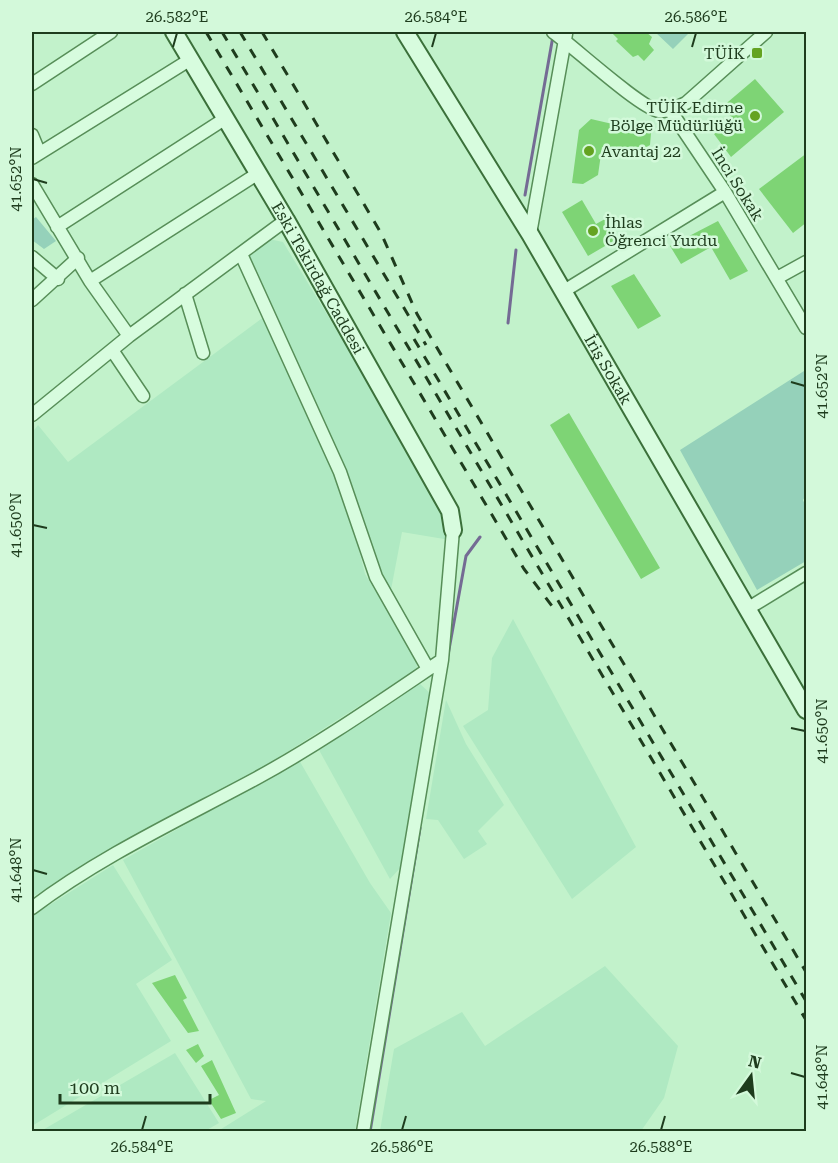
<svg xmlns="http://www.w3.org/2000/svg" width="838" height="1163" viewBox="0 0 838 1163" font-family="'Roboto Serif',serif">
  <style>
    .farmland { fill: #afe9c2 }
    .green { fill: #95d1ba }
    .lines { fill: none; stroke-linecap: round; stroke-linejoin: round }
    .stream { stroke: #746b94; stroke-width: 3 }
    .building { fill: #7ed475 }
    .street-casing { stroke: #578e58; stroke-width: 15 }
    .secondary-casing { stroke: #3b703a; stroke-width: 20 }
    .street { stroke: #d7fcde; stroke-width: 12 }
    .secondary { stroke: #d7fcde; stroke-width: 16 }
    .rail { stroke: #1e3c1d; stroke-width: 3; stroke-dasharray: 10 10; stroke-linecap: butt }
    .ticks { fill: none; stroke: #1e3c1d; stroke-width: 2 }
    .poi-dot { fill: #64a321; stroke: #d3f9da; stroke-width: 2 }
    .labels { text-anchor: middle; stroke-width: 5; stroke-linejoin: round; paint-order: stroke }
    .poi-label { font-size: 16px; fill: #1e3c1d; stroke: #d3f9da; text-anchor: end }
    .street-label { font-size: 16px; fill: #1e3c1d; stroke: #d3f9da }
    .neatline { fill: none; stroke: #1e3c1d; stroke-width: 2 }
    .ticks-label { font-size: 15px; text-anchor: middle; fill: #1e3c1d }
  </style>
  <rect width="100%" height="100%" fill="#c2f2cb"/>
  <path class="farmland" d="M 269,239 L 283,242 L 441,502 L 450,540 L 402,532 L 390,595 L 247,257 Z
    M 265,316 L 330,462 L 354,530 L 365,574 L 416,657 L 417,669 L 262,768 L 32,897 L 32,433 L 38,425 L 68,462 Z
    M 513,619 L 636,847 L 572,899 L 463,726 L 488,710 L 492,658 Z
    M 419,683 L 431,694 L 402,866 L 390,879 L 319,750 Z
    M 446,700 L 466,744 L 504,805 L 478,831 L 487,844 L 464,859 L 438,820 L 426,819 Z
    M 299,760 L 370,883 L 391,913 L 355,1131 L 218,1131 L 266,1101 L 251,1099 L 123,860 Z
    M 113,865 L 172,960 L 136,984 L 171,1041 L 32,1126 L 32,916 Z
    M 605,966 L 678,1046 L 664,1098 L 641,1131 L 380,1131 L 394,1049 L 462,1012 L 485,1046 Z
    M 175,1053 L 219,1123 L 205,1131 L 41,1131 Z"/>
  <path class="green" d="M 655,32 L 690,32 L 673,49 Z
    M 36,217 L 56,241 L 44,249 L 32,240 L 32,220 Z
    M 804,371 L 806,374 L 806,495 L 803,500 L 806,507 L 806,561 L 757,590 L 680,450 Z"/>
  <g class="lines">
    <path class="stream" d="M 525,195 L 553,36
      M 508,323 L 516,250
      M 448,655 L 466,556 L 480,537
      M 370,1132 L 420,828"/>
  </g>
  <path class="building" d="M 611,32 L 646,32 L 652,37 L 649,44 L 654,50 L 644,61 L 638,55 L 633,57 L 616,41 L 618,39 Z
    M 755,79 L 784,112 L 731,157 L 714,134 L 733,119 L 722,107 Z
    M 591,119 L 651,133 L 650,145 L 635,154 L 602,147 L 598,175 L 583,184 L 572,183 L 579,130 Z
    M 807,153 L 807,222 L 793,233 L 759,189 Z
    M 582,200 L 596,224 L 605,219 L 617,239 L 588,256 L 562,212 Z
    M 718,221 L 748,271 L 730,280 L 711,247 L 681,264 L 670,246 Z
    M 634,274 L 661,316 L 638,329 L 611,286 Z
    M 569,413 L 660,568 L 641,579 L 550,425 Z
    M 175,975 L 187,998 L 183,1000 L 199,1031 L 188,1033 L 152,983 Z
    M 198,1044 L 204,1056 L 196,1063 L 186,1050 Z
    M 212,1060 L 236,1113 L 221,1119 L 209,1100 L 219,1095 L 201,1066 Z"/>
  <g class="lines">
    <g class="street-casing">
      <path id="street" d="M 553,32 C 573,46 640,108 659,111 C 668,112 678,107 686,103 L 766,32
        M 32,84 L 111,32
        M 670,110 L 725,192 L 806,328
        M 32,135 L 39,152
        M 32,158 L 191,59
        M 32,184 L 90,281 L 129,336
        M 57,227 L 226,118
        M 530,234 L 566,34
        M 241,254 L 340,472 L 376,577 L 428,669
        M 32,257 L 58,279
        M 777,278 L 806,262
        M 90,281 L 257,174
        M 564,291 L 725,192
        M 185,294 L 203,353
        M 32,300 L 78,258
        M 112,350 L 143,396
        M 32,415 L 129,336 L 286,220
        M 747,609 L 806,573
        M 32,908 C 101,856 181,819 257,778 C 321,743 381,701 442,660
        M 363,1132 L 442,660 L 453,530"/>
    </g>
    <g class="secondary-casing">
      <g id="secondary">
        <path id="s1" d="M 174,32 L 286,220 L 450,511 L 453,530"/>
        <path id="s2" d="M 405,32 L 530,234 L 806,710"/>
      </g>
    </g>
    <use href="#street" class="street"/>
    <use href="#secondary" class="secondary"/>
    <path class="rail" d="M 206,32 L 524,569 L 555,610
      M 222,32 L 806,1020
      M 240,32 L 426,345
      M 262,32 L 381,233 L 417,314 L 806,972
      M 414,339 L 806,1001"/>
  </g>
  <path class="ticks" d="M 173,47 L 177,33M 432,47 L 436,33M 692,47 L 696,33M 33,179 L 47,183M 791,382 L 805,386M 33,525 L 47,528M 791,728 L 805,731M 33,870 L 47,874M 791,1073 L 805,1077M 142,1130 L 146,1116M 402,1130 L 406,1116M 661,1130 L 665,1116"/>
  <g class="poi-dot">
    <rect x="751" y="47" width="12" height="12" rx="3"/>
    <circle cx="755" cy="116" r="6"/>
    <circle cx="589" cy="151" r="6"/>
    <circle cx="593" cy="231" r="6"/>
  </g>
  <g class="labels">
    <g class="poi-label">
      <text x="745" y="59">TÜİK</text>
      <text x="743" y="113">TÜİK Edirne<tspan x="743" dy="18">Bölge Müdürlüğü</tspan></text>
      <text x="601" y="157" text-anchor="start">Avantaj 22</text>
      <text x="605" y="228" text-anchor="start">İhlas<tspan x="605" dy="18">Öğrenci Yurdu</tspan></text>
    </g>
    <g class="street-label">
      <text transform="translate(738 184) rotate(58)" y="6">İnci Sokak</text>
      <text dy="6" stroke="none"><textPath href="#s1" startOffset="285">Eski Tekirdağ Caddesi</textPath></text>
      <text dy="6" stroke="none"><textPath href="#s2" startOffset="394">İriş Sokak</textPath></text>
    </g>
  </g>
  <rect width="838" height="1163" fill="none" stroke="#d3f9da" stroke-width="66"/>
  <g transform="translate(751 1076) rotate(15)" stroke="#d3f9da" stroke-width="4.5" paint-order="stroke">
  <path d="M0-4.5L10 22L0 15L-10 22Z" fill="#1e3c1d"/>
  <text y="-9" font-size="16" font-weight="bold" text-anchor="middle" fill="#1e3c1d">N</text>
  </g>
  <path d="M60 1094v9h150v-9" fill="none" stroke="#1e3c1d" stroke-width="3"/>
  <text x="69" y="1094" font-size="18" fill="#1e3c1d" stroke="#d3f9da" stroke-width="4.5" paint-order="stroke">100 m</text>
  <rect x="33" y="33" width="772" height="1097" class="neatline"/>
  <g class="ticks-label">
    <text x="177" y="22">26.582°E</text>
    <text x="436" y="22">26.584°E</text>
    <text x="696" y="22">26.586°E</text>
    <text transform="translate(16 179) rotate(-90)" y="5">41.652°N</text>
    <text transform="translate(822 386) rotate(-90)" y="5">41.652°N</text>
    <text transform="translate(16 525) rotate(-90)" y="5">41.650°N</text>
    <text transform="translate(822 731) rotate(-90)" y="5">41.650°N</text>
    <text transform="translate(16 870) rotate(-90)" y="5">41.648°N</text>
    <text transform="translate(822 1077) rotate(-90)" y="5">41.648°N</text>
    <text x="142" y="1152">26.584°E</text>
    <text x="402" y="1152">26.586°E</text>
    <text x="661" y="1152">26.588°E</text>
  </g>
</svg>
